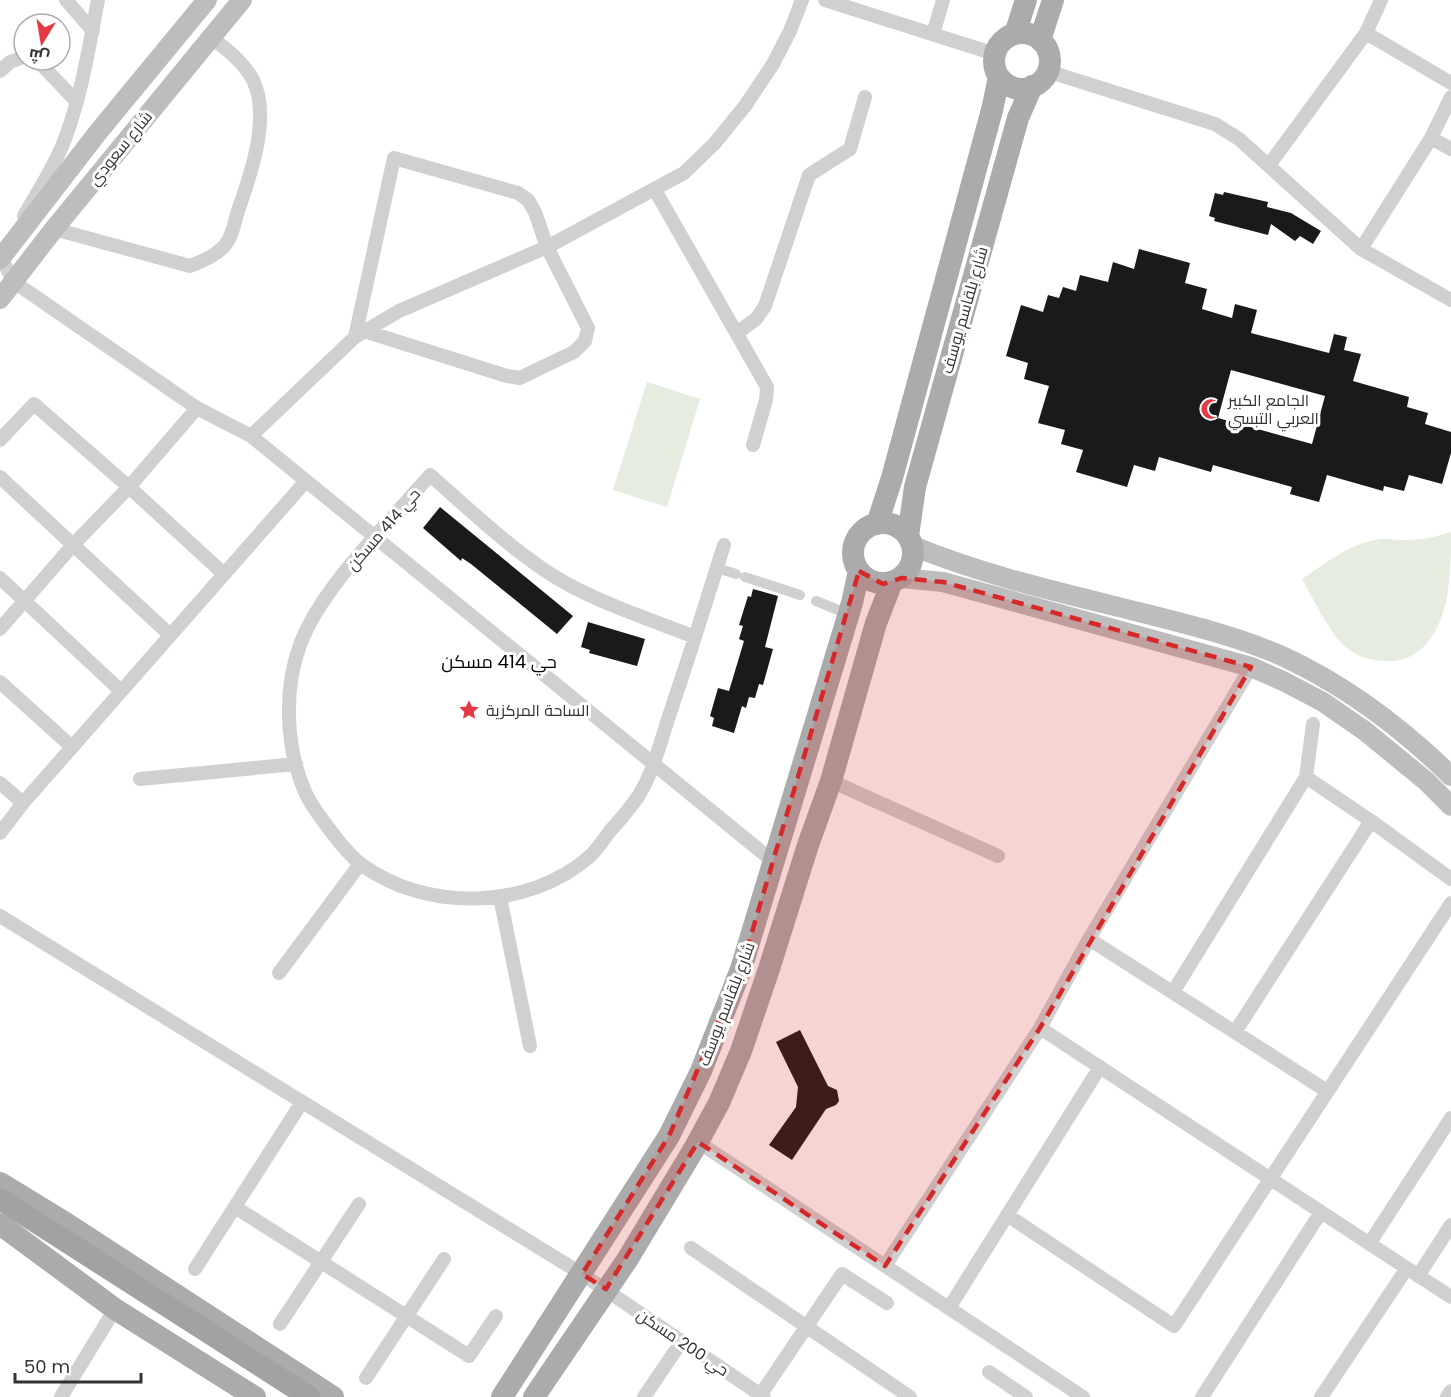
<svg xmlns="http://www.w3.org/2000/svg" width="1451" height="1397" viewBox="0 0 1451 1397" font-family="Poppins,Cairo,sans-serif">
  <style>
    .green { fill: #e6ecdf }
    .building { fill: #1a1a1a; fill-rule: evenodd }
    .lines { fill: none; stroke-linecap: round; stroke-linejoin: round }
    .pedestrian { stroke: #d0d0d0; stroke-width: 10 }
    .minor { stroke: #d0d0d0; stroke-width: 14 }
    .secondary { stroke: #bdbdbd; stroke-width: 20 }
    .primary { stroke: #ababab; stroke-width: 22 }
    .trunk { stroke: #a2a2a2; stroke-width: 22 }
    .marked { fill: #d62828; fill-opacity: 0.2; stroke: #d62828; stroke-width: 4.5; stroke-dasharray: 12 8; stroke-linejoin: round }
    .labels { text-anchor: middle; stroke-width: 6; stroke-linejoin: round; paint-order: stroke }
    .street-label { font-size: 16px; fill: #333; stroke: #fff }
    .poi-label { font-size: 16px; fill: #333; stroke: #fff; text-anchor: start }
    .neighbourhood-label { font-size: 18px; fill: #000; stroke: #fff }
  </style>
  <rect width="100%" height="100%" fill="#fff"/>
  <path class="green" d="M 647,382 L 700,399 L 667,507 L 613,490 Z
    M 1451,532 C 1451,573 1451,624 1419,651 C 1410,658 1397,662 1385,661 C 1366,660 1349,654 1337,638 C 1323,620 1313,598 1302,579 C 1326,563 1352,542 1381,539 C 1389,538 1397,541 1405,540 C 1421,540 1436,537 1451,532 Z"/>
  <path class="building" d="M 1224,192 L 1268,202 L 1267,207 L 1291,213 L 1321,231 L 1313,244 L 1300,236 L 1295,241 L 1271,224 L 1268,235 L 1214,221 L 1215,218 L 1209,216 L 1215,193 L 1223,195 Z
    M 1139,249 L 1190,263 L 1185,283 L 1207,289 L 1202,309 L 1232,318 L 1235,304 L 1257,310 L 1251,333 L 1329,353 L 1334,334 L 1347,337 L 1344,350 L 1361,354 L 1353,381 L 1409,397 L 1407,407 L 1428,413 L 1425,424 L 1451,432 L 1451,453 L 1442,484 L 1409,475 L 1404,491 L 1384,486 L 1383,491 L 1327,475 L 1319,502 L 1290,494 L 1292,487 L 1213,465 L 1211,472 L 1159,457 L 1155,471 L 1134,465 L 1127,487 L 1076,472 L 1083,450 L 1061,444 L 1065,430 L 1038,423 L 1049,386 L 1024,379 L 1028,363 L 1006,356 L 1021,305 L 1043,312 L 1048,295 L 1059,298 L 1063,287 L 1076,291 L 1080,275 L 1108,282 L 1113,262 L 1134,269 ZM 1231,370 L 1325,396 L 1312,444 L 1218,418 Z
    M 440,507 L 573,616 L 557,634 L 471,564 L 462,558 L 461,561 L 423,528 Z
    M 753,589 L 778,596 L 765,647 L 773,649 L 763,685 L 759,684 L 755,698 L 749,697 L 746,708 L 742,706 L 734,733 L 712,726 L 714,718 L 710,716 L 718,688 L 729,691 L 744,641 L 739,639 L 743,626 L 739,625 L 748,596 L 751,597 Z
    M 588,622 L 645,639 L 637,666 L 589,653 L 590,650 L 581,647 Z
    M 800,1030 L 828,1086 L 837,1090 L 839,1101 L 836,1105 L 826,1109 L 792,1160 L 769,1145 L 796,1107 L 798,1087 L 776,1042 Z"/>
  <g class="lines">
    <path class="pedestrian" d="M 717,568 L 736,574
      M 745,577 L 800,595
      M 816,601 L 848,614"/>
    <path class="minor" d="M 66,0 L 93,31
      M 825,0 L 995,54
      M 1366,33 L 1451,83
      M 933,34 L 943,0
      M 37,60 L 77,102
      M 0,71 L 10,62 L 24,57
      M 1047,71 L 1215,124 L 1239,139 L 1361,249 L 1451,300
      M 1431,138 L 1451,149
      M 1269,165 L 1366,33 L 1381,0
      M 655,190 L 767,387 L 766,400 L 753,445
      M 24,216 C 38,191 55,166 65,139 C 82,93 89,47 98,0
      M 54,229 L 190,266 C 203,261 220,254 228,241 C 233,233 235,220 238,211 C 251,174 271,117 253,80 C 244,62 226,49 211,37
      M 1361,249 L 1431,138 L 1451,97
      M 0,256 L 14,282 L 197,408 L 251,436 L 774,862
      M 737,333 L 756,319 L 765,306 L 809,175 L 850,149 L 865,97
      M 355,337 L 394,158 L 518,193 L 528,200 L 535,212 L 547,247 L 588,328 L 585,341 L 574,352 L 526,375 L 520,378 L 507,376 L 364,331
      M 251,436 L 355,337 L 399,311 L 547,247 L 684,173 L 714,144 L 745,106 L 773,64 L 790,31 L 802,0
      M 0,440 L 34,404 L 129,487 L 197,408
      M 430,475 C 474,513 519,558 571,586 C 611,607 654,621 695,637 C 685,669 674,700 664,732 C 657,754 650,779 637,798 C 629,810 619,821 610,831 C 603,840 597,850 589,857 C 528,910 427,912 362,865 C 350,856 339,842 330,830 C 322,819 312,807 306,794 C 286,750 283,691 300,645 C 321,587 389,523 430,475 Z
      M 0,477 L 170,635
      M 0,578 L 121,691
      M 0,629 L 73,545 L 129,487 L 224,574
      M 695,637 L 724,545
      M 0,682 L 72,747
      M 1306,777 L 1371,821 L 1451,879
      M 140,779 L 296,764
      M 831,781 L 998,856
      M 0,783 L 23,803
      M 0,833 L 23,803 L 306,481
      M 500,897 L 530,1046
      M 0,916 L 582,1274 L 764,1397
      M 1089,939 L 1327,1091
      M 279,973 L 360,864
      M 1173,992 L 1306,777 L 1313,724
      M 1040,1028 L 1451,1297
      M 1235,1032 L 1371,821
      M 698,1142 L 1083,1397
      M 235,1207 L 469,1356 L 496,1316
      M 1007,1215 L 1174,1326 L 1451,903
      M 1369,1244 L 1451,1118
      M 691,1248 L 910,1397
      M 885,1266 L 1040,1028 L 1089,939 L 1251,667
      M 195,1269 L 302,1102
      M 1418,1276 L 1451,1225
      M 949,1308 L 1100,1067
      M 280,1324 L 359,1204
      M 989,1372 L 1026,1397
      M 366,1378 L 444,1259
      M 61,1397 L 115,1309
      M 644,1397 L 682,1341
      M 759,1397 L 842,1274 L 887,1303
      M 1202,1397 L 1321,1212
      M 1321,1397 L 1407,1268
      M 1447,1397 L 1451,1391"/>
    <path class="secondary" d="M 0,259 L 99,131 L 207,0
      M 0,299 L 54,229 L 242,0
      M 913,546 C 986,576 1062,593 1139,612 C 1186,624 1237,636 1282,656 C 1345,685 1402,728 1451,776
      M 902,578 L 943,582 L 1251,667 L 1283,681 L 1323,702 L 1365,731 L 1426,781 L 1451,806"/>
    <path class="primary" d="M994 61a28 28 0 1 1 56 0a28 28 0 1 1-56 0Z
      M 1015,34 L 1026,0
      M 1040,40 L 1053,0
      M853 553a30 30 0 1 1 60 0a30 30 0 1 1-60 0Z
      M 877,524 L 892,478 L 992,110 L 999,77
      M 908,536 L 915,487 L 1018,118 L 1032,86
      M 0,1183 L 67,1224 L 333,1397
      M 0,1224 L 115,1309 L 255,1397
      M 502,1397 L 669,1136 L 701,1071 L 741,969 L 852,603 L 859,571
      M 534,1397 L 627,1260 L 694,1149 L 719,1103 L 741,1051 L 769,969 L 808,845 L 831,781 L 876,623 L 892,582"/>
    <path class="trunk" d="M 0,1199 L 309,1397"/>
  </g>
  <path class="marked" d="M 859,571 L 883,584 L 902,578 L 943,582 L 1251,667 L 1040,1028 L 885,1266 L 698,1142 L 606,1289 L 582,1274 L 669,1136 L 741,969 Z"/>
  <defs>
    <g id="mosque-bare" transform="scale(1.62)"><path d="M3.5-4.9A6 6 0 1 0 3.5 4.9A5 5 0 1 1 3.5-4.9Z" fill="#e63946" stroke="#fff" stroke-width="2.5" paint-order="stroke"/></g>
    <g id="sight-bare" transform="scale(1.62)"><path d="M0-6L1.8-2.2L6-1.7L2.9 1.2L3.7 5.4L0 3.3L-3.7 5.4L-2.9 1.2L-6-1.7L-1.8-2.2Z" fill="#e63946" stroke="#fff" stroke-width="2.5" paint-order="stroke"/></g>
  </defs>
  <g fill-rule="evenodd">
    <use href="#mosque-bare" x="1211" y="409"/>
    <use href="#sight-bare" x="469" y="710"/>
  </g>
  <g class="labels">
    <g class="street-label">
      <text transform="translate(120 148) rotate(-51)" y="6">شارع سعودي</text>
      <text transform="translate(964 310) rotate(-74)" y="6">شارع بلقاسم يوسف</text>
      <text transform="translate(383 529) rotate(-49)" y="6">حي 414 مسكن</text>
      <text transform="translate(726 1004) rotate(-69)" y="6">شارع بلقاسم يوسف</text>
      <text transform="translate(683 1342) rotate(34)" y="6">حي 200 مسكن</text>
    </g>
    <g class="poi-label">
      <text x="1228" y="406">الجامع الكبير<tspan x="1228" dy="18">العربي التبسي</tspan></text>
      <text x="486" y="716">الساحة المركزية</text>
    </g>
    <g class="neighbourhood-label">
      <text x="499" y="668">حي 414 مسكن</text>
    </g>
  </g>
  <g transform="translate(42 42) rotate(191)"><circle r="28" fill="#ffffff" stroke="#adadad" stroke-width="1.5"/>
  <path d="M0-4.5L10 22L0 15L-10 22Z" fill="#e63946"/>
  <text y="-9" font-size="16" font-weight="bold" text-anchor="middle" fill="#333333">ش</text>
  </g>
  <path d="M15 1373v9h126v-9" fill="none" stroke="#333333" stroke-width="3"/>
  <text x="24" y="1373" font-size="18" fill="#333333" stroke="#ffffff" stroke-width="4.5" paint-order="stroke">50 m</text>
</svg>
